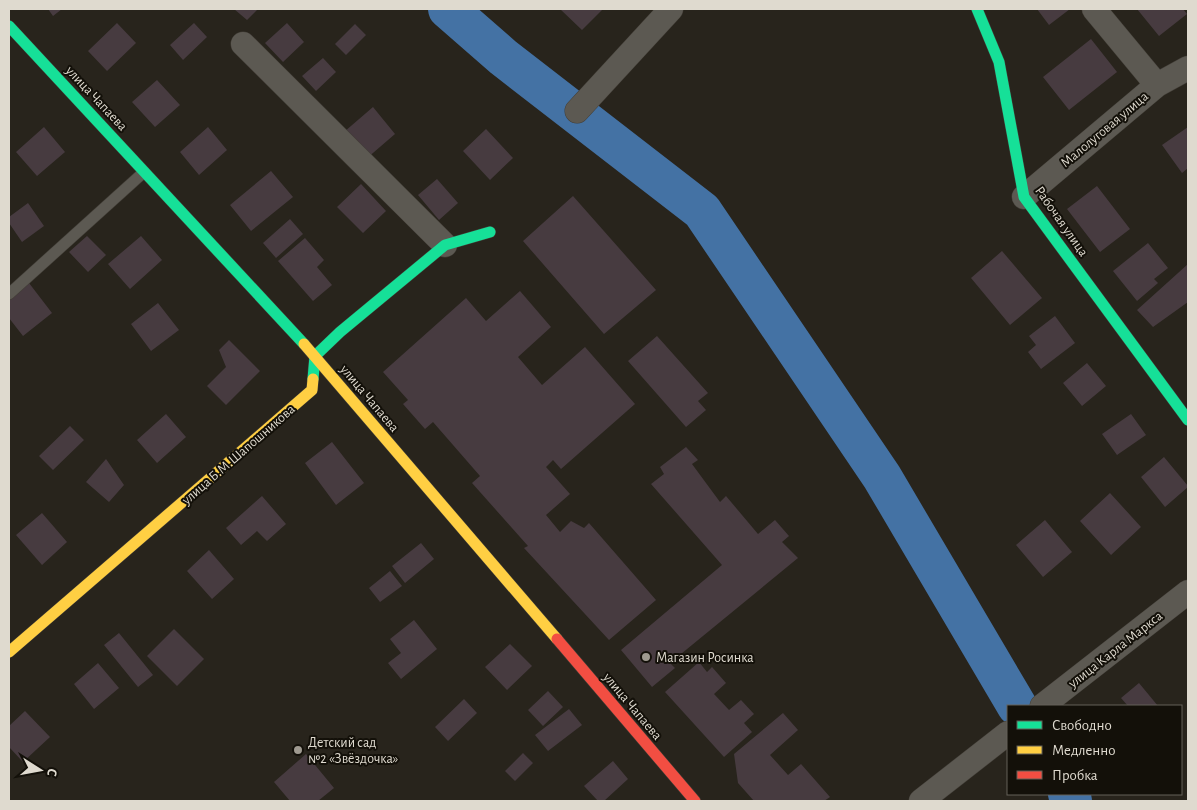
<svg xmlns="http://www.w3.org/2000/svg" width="1197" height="810" viewBox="0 0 1197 810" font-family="'Alegreya Sans',sans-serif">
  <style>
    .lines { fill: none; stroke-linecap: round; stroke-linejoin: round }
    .river { stroke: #4472a4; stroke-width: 40 }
    .building { fill: #473b40 }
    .lane-casing { stroke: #423e37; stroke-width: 12 }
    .street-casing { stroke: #423e37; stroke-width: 25 }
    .fast-casing { stroke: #423e37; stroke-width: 12 }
    .slow-casing { stroke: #423e37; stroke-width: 12 }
    .jam-casing { stroke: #423e37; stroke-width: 12 }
    .lane { stroke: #5c5952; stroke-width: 11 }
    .street { stroke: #5c5952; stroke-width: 24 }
    .fast { stroke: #16e098; stroke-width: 11 }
    .slow { stroke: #ffcf43; stroke-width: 11 }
    .jam { stroke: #f24e42; stroke-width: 11 }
    .poi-dot { fill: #9f9a90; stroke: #131009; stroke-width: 2 }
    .labels { text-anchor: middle; stroke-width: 4; stroke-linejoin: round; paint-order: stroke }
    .street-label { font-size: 14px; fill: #dfdacf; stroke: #131009 }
    .poi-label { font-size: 14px; fill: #dfdacf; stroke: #131009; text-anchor: start }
  </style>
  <rect width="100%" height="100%" fill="#28241c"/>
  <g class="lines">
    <path class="river" d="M 448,9 L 503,57 L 702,211 L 882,477 L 1017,706
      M 1068,794 L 1072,801"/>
  </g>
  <path class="building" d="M 48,9 L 62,9 L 53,16 Z
    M 234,9 L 258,9 L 247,20 Z
    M 560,9 L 603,9 L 582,30 Z
    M 1037,9 L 1070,9 L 1049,25 Z
    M 1137,9 L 1183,9 L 1187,14 L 1159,36 Z
    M 117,23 L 136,43 L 107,71 L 88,51 Z
    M 194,23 L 207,37 L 183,60 L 170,45 Z
    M 287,23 L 304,42 L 283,62 L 265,43 Z
    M 355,24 L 366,35 L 346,55 L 335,44 Z
    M 1091,39 L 1117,72 L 1069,110 L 1043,77 Z
    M 323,58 L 336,72 L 316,91 L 302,76 Z
    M 157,80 L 180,105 L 155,127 L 132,102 Z
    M 373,107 L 395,134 L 366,159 L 344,132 Z
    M 44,127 L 65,152 L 37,176 L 16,152 Z
    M 208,127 L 227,150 L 199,175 L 180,152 Z
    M 1188,127 L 1188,168 L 1182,173 L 1162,145 Z
    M 486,129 L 513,158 L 490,180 L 463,151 Z
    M 271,171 L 293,197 L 251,231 L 230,205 Z
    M 437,179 L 458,203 L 439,220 L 418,195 Z
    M 361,184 L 386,211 L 363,233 L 337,207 Z
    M 1097,186 L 1130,229 L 1100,252 L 1067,209 Z
    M 573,196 L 656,290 L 604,334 L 523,241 Z
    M 28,203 L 44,226 L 22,242 L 9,223 L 9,217 Z
    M 290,219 L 303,234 L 276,258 L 263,243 Z
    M 87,236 L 106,255 L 88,272 L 69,252 Z
    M 141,236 L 162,260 L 130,289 L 108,264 Z
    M 305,238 L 324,260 L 317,267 L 332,285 L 313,301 L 278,261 Z
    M 1148,243 L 1168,268 L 1154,279 L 1158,283 L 1137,301 L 1113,271 Z
    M 1002,251 L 1042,298 L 1010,325 L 971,278 Z
    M 1188,264 L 1188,302 L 1153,327 L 1137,310 Z
    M 29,283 L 52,313 L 23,336 L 9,318 L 9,298 Z
    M 520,291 L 551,327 L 518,357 L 542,385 L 585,347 L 635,404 L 561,469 L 553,460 L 546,467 L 570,494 L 546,515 L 560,532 L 571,521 L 584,528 L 589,523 L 656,600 L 609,640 L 524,548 L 528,546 L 472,483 L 480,476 L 433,422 L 425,429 L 403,404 L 408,400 L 383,372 L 466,298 L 486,321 Z
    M 158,303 L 179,330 L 151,351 L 131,324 Z
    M 1055,316 L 1075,343 L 1041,369 L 1028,352 L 1036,345 L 1029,336 Z
    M 657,336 L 708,393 L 698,401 L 706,410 L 686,427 L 628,361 Z
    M 229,340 L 260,371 L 226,405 L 207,386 L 226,367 L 219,350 Z
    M 1087,363 L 1106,386 L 1082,406 L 1063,383 Z
    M 166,414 L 186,437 L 157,463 L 137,440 Z
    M 1131,414 L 1146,435 L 1117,455 L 1102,434 Z
    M 70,426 L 84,440 L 53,470 L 39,456 Z
    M 332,442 L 364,483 L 336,505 L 305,463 Z
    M 686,447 L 698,460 L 692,464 L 720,502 L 726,496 L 758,534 L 775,520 L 789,536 L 782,542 L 798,558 L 670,663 L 675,668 L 652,687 L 621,650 L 722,565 L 651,484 L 664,474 L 660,467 Z
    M 1164,457 L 1188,486 L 1188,487 L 1165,507 L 1141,477 Z
    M 106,459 L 124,485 L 109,502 L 86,482 Z
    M 1110,493 L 1141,527 L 1111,555 L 1080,521 Z
    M 262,496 L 286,524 L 267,541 L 257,531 L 241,545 L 226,528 Z
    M 42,513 L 67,542 L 42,565 L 16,535 Z
    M 1045,520 L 1072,552 L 1043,577 L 1016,545 Z
    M 421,543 L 434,559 L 405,583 L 392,566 Z
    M 209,550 L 234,579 L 212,599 L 187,571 Z
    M 390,571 L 402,586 L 380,602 L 369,588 Z
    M 414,620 L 437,649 L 401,679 L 388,663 L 401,653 L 390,639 Z
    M 174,629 L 204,659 L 177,686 L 147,656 Z
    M 119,633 L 153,675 L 138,687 L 104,645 Z
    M 510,644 L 532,666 L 507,690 L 485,667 Z
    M 699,662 L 707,672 L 712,667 L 726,683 L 714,694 L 729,710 L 741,700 L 754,714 L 744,723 L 752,732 L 724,757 L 665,692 Z
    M 98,663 L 119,688 L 94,709 L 74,684 Z
    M 1139,683 L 1158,706 L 1128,706 L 1121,698 Z
    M 548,691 L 563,707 L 543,726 L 528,710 Z
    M 464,699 L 477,713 L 448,741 L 435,727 Z
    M 569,709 L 582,725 L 548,751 L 535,735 Z
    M 25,711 L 50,737 L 23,762 L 9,747 L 9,726 Z
    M 783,713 L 798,730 L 770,755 L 788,775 L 801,764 L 830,797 L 824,801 L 754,801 L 738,783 L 734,754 Z
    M 523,753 L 533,763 L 515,781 L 505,771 Z
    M 306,754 L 334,788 L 318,801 L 290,801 L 274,782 Z
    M 613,761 L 628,779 L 604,801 L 598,801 L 584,786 Z"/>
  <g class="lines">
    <g class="lane-casing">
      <path id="lane" d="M 9,294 L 144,172"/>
    </g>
    <g class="street-casing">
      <path id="street" d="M 1094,9 L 1157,85
        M 243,44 L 445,245
        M 577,111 L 671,9
        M 1024,197 L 1157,85 L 1188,68
        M 1042,706 L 1188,592
        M 921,801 L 1008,733"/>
    </g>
    <g class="fast-casing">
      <path id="fast" d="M 977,9 L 999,62 L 1024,197 L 1188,420
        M 9,26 L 304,344
        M 313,379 L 315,356 L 340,332 L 445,245 L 490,232"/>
    </g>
    <g class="slow-casing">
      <path id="slow" d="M 304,344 L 557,639
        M 9,652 L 312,390 L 313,379"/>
    </g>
    <g class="jam-casing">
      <path id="jam" d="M 557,639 L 695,801"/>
    </g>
    <use href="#lane" class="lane"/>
    <use href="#street" class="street"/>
    <use href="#fast" class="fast"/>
    <use href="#slow" class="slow"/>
    <use href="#jam" class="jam"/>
  </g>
  <g class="poi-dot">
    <circle cx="646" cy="657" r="5"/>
    <circle cx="298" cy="750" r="5"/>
  </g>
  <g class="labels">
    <g class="street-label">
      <text transform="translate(97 98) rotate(47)" y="5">улица Чапаева</text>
      <text transform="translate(1104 129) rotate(-40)" y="5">Малолуговая улица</text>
      <text transform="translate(1062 221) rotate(55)" y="5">Рабочая улица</text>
      <text transform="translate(370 398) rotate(50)" y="5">улица Чапаева</text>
      <text transform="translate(238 454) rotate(-41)" y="5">улица Б.М.Шапошникова</text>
      <text transform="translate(1115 649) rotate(-38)" y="5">улица Карла Маркса</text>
      <text transform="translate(633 706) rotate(50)" y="5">улица Чапаева</text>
    </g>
    <g class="poi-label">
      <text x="656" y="662">Магазин Росинка</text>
      <text x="308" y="747">Детский сад<tspan x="308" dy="16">№2 «Звёздочка»</tspan></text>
    </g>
  </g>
  <rect width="1197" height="810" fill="none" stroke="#dfdacf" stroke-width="20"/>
  <rect x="1007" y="705" width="175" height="90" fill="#131009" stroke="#656158"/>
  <rect x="1017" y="721" width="25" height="8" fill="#16e098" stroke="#656158"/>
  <text x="1052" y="730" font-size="15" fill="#dfdacf">Свободно</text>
  <rect x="1017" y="746" width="25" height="8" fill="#ffcf43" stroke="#656158"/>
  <text x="1052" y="755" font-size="15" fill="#dfdacf">Медленно</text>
  <rect x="1017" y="771" width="25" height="8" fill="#f24e42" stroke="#656158"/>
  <text x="1052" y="780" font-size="15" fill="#dfdacf">Пробка</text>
  <g transform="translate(40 770) rotate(101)" stroke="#131009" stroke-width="4" paint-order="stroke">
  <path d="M0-4L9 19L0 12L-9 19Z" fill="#dfdacf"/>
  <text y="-8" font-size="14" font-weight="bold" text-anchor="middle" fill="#dfdacf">С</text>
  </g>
</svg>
